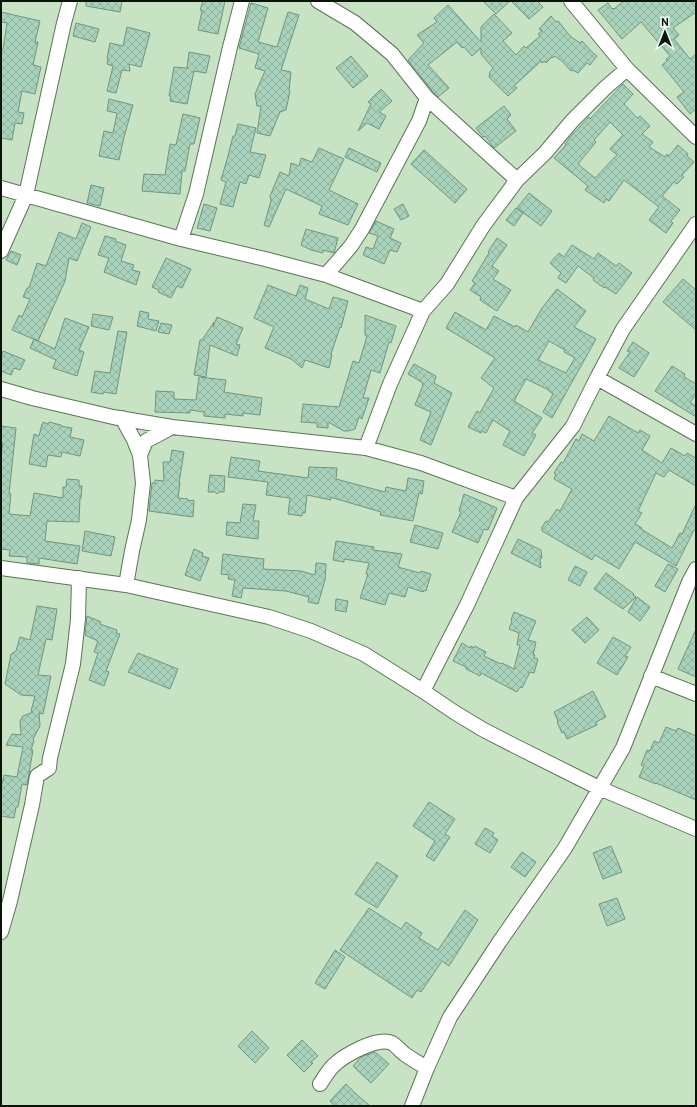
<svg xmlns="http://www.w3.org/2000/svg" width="697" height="1107" viewBox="0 0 697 1107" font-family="Overpass,sans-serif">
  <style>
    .building { fill: url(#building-cross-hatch); stroke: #6f9581; fill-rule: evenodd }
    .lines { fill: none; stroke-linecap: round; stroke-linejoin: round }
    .minor-casing { stroke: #5c7458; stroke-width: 16 }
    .minor { stroke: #fff; stroke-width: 14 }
  </style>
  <defs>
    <pattern id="building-cross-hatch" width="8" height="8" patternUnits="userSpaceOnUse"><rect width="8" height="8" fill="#a9d2bc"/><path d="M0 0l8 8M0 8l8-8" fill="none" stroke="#90b3a0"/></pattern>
  </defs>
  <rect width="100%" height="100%" fill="#c8e3c3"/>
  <path class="building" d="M 86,1 L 122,1 L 120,12 L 86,6 Z
    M 203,1 L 225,1 L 218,34 L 198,30 L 202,11 L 200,10 Z
    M 483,1 L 510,1 L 496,14 Z
    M 511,1 L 537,1 L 543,7 L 529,19 Z
    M 624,1 L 696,1 L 696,12 L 673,28 L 679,35 L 674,39 L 690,59 L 696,54 L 696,109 L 690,114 L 677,97 L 684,92 L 662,65 L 667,61 L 666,59 L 670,56 L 641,22 L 622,39 L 598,10 L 608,3 L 612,9 L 613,8 L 614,9 Z
    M 251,3 L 268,8 L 258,42 L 277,47 L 288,12 L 299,15 L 281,70 L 291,72 L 289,91 L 290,91 L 286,110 L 280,112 L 270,136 L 257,133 L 261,106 L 257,106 L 255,94 L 265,71 L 255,68 L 259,54 L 239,48 Z
    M 448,5 L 481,42 L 481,27 L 494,14 L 512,33 L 503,41 L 516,55 L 524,46 L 526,48 L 540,36 L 538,34 L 542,31 L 539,29 L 551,16 L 556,22 L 558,21 L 571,37 L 580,43 L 582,41 L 592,52 L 597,56 L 590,65 L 587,63 L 578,73 L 573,70 L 571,71 L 563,62 L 555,56 L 553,58 L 552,57 L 546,63 L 545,61 L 542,63 L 541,61 L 514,86 L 517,88 L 508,96 L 489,77 L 490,72 L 493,68 L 481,54 L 481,48 L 472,56 L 464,47 L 462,48 L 457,42 L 428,65 L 449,88 L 438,97 L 433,92 L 408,60 L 424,43 L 417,35 L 437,22 L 434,18 Z
    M 1,12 L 40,21 L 35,42 L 38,42 L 33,65 L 41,67 L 35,94 L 22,91 L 18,112 L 24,113 L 22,124 L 15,123 L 12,140 L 1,138 L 1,49 L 3,49 L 7,23 L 1,22 Z
    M 76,23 L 99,29 L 95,42 L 73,36 Z
    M 127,27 L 150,33 L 141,67 L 129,64 L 130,71 L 122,70 L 116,93 L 107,91 L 113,66 L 107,64 L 108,58 L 107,58 L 110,43 L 123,46 Z
    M 189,52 L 210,56 L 206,73 L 194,71 L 187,104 L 170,101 L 171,96 L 169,96 L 174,67 L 187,68 Z
    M 351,56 L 368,76 L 353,88 L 336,68 Z
    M 623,84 L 633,94 L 624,104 L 637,118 L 640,116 L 650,126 L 642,134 L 653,142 L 649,147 L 665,157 L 667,154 L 669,156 L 678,145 L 688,154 L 687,156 L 694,162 L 682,175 L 684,177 L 677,184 L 674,182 L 662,196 L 680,210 L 671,221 L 673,223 L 666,233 L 649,220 L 659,207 L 624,180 L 609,201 L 606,199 L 604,203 L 585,190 L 588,186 L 554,158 L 566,145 L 565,144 L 572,135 L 589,117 L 590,119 ZM 610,122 L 623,135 L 610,149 L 617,155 L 595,178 L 578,164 L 596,142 L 594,140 Z
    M 381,89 L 392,101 L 379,112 L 386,116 L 379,129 L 367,123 L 358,131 L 371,104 L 368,102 Z
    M 109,99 L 133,105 L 124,137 L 119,160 L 99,156 L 104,131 L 113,133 L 117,113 L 107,111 Z
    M 504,106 L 511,115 L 507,119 L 516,131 L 494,148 L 485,136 L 483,137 L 476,128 Z
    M 183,114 L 200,118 L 194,144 L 190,144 L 185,171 L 182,171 L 180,194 L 142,191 L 144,174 L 165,175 L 170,144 L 176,145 Z
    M 238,124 L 256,128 L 250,152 L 266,155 L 259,178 L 249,175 L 246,184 L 240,182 L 233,207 L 220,204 L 226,182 L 221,180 L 228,156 L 233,136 L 235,136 Z
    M 319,148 L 344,159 L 329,190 L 358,204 L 348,225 L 319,214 L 322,206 L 286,189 L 269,227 L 264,225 L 271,201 L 270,196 L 280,172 L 289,176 L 291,163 L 299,166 L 301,158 L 312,162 Z
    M 349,148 L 381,163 L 377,172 L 345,157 Z
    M 424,150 L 467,189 L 455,203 L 411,164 Z
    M 91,185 L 104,188 L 100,206 L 87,203 Z
    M 529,193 L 552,211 L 541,226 L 517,208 Z
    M 204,204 L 217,208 L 210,231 L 197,228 Z
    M 403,204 L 409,216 L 401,220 L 394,209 Z
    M 516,208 L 523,213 L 514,226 L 506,220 Z
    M 376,221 L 394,229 L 390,238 L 401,243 L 397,252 L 390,250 L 384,264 L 363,255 L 366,247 L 373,249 L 378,236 L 369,233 Z
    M 82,223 L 91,227 L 77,261 L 69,258 L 65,281 L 38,341 L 12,330 L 19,315 L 22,317 L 30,299 L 23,297 L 27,288 L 29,288 L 37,263 L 46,266 L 59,232 L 76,239 Z
    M 306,229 L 338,238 L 334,253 L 323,250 L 323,253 L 311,250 L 301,245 Z
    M 105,236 L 116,239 L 115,241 L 126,245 L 121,261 L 134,265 L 132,270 L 140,272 L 136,285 L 104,272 L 109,258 L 98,255 Z
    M 497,238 L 507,245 L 492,266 L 499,271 L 493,279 L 511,290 L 497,311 L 480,300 L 481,297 L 470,290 L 475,283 L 472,281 L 489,253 L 488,252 Z
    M 572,245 L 594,259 L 598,253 L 616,266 L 619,263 L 632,273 L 616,294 L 605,287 L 604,288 L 593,280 L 594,278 L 578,266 L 566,283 L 558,278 L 561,273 L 550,263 L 559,253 L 564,257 Z
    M 11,251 L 21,255 L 17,265 L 6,260 Z
    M 166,258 L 191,269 L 182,288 L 177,286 L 171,298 L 158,292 L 159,290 L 152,287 Z
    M 683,279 L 696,290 L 696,330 L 663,302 Z
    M 268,285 L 296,296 L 300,285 L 308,288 L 305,299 L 329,309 L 333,297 L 348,301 L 341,328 L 340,327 L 331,354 L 332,355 L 329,368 L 305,360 L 302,368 L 291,359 L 265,348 L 274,327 L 254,318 Z
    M 557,289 L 586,311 L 574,327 L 596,339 L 552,418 L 543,412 L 553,394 L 549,391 L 549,390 L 526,379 L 514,401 L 542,418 L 532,433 L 536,435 L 524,456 L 503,445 L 510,431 L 493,420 L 486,433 L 482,431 L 481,433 L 468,427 L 477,411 L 480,413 L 494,388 L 481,378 L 495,358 L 446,328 L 455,312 L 486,330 L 494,316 L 515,327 L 516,325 L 528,332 L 542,308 ZM 549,341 L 565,350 L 564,352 L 575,358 L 566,373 L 538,360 Z
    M 140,311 L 149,313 L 148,319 L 159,321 L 156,331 L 137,326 Z
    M 93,314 L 113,317 L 109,330 L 91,326 Z
    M 365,315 L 396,326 L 391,343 L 389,342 L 380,373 L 371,370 L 363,398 L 369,398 L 362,419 L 359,417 L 355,429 L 348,431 L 344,431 L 328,422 L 328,428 L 317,427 L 317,423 L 301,422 L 303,404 L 339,407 L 353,361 L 359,363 L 367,336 L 365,335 Z
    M 217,317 L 243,328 L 236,344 L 240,345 L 237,356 L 210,345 L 206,377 L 194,375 L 200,340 L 202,340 L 214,322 L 213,327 Z
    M 65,318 L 89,327 L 79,350 L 84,352 L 77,376 L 53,368 L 56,360 L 30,348 L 34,339 L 55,349 Z
    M 161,323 L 172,325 L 169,334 L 158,332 Z
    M 118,331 L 127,332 L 116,394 L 104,392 L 103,394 L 91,392 L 95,371 L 110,373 Z
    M 633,342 L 649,353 L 634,377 L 619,368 L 630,352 L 627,351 Z
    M 3,351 L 25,360 L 20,370 L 14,368 L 11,375 L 1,371 L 1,357 Z
    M 414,364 L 436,376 L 434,383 L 452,393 L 431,445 L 420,440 L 431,412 L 415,405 L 423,385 L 422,384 L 423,383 L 408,374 Z
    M 672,366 L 685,374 L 684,377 L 696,384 L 696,394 L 690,403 L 696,406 L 696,417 L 655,391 Z
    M 199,377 L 226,380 L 224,392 L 262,398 L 260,415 L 243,413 L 243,416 L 225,414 L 225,418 L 204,416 L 204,412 L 190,410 L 190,413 L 155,412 L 156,391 L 174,392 L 174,399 L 196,400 Z
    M 609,416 L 638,433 L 640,430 L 650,436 L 642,450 L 662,463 L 671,448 L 685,456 L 687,453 L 696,458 L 696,486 L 669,470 L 664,477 L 656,473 L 638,511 L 642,513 L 635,524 L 642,528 L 641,529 L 672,548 L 680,533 L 682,534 L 696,504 L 696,530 L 694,530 L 676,566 L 635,542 L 619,569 L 595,555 L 592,560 L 542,531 L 542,527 L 546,521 L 548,522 L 557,509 L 560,511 L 572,489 L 554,479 L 556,474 L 554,473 L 561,462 L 563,463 L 576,439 L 579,441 L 582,434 L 594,441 Z
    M 43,422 L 48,424 L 49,422 L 61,425 L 61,426 L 72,428 L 70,437 L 84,440 L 80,456 L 62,452 L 61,457 L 48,455 L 46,467 L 29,464 L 34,434 L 39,436 L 42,424 L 43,424 Z
    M 1,426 L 16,428 L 9,494 L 11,494 L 9,514 L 30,516 L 34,493 L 63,498 L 63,487 L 66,487 L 67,479 L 79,480 L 79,486 L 82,486 L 81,498 L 80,498 L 79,522 L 47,521 L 45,541 L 80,546 L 77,564 L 39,558 L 39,564 L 27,563 L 27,557 L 9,556 L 10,550 L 1,549 L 1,454 L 3,444 L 1,444 Z
    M 172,450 L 184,452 L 179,483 L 180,483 L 178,498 L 188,499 L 188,501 L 194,500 L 193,517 L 149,511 L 152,483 L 155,483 L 155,480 L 164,481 L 163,462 L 170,462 Z
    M 231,457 L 260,461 L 258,471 L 308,478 L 309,467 L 337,468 L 336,479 L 385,492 L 386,487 L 406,491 L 408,478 L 424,481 L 422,494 L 419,493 L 413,521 L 380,515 L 381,512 L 330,497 L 331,500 L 307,495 L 305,513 L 302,513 L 302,516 L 288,514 L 290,498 L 266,495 L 268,482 L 228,477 Z
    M 210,475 L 225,476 L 224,492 L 219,492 L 217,494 L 215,492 L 208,492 Z
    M 464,494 L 497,508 L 488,530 L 484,529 L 478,543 L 452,532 L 461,512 L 459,511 Z
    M 243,504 L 256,505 L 253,521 L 259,521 L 258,539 L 226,535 L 227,522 L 240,523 Z
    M 415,525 L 443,533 L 438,549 L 410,542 Z
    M 85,531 L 115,537 L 111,556 L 82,551 Z
    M 518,539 L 541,550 L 542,558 L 540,558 L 541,568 L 511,553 Z
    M 336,541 L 374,547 L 373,550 L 402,554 L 398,567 L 420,573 L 421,571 L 431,574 L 426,591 L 424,590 L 423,592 L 408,587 L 405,597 L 389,593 L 385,605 L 360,598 L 368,574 L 366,574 L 369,563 L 344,559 L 344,562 L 333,560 Z
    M 194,549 L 203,553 L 202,556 L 209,558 L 200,581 L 185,575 Z
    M 223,554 L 264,559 L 263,569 L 301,571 L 315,575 L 316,563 L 326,564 L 325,580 L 318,604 L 308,602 L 309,597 L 286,591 L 243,588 L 241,598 L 232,596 L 235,580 L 228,579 L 229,575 L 221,574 Z
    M 668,564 L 678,569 L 665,592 L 655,586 Z
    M 575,566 L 587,572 L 580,586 L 568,580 Z
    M 606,573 L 634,594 L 633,595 L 636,597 L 623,609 L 594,589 Z
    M 637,597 L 650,607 L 640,621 L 628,612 Z
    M 336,599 L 348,601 L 346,612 L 335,610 Z
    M 37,606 L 57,609 L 52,640 L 46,639 L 38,675 L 51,676 L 43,714 L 39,713 L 40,726 L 33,739 L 34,740 L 31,750 L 33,750 L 27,785 L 22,784 L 18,807 L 16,807 L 14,818 L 1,816 L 1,788 L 4,775 L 17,777 L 23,747 L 6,745 L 12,734 L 21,735 L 20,721 L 23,716 L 33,712 L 31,711 L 35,696 L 21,695 L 5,684 L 11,654 L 16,651 L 20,637 L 30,640 Z
    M 514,612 L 536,621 L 528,640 L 536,642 L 533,655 L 535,655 L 534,658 L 538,659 L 534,673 L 530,672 L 522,688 L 520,687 L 517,692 L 481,673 L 480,676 L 466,669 L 466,667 L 453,661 L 462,643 L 470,648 L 471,646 L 474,648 L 475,646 L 486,652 L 484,656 L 501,664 L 502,663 L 514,669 L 520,645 L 517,645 L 519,633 L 509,629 L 512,621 L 511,620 Z
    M 87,616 L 101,622 L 100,624 L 117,630 L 116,633 L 120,634 L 106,671 L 109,672 L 104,686 L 89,680 L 98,653 L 94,652 L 98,641 L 85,635 Z
    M 587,617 L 599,630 L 585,643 L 572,630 Z
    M 696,629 L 696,677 L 678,669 Z
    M 613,637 L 631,647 L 625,656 L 628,657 L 617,675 L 597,663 Z
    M 138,653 L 178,669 L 170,689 L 128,672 Z
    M 593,691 L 606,717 L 596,722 L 597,725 L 567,739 L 564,732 L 562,733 L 557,722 L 558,721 L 554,712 Z
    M 666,727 L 676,731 L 678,728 L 696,736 L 696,800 L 656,783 L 656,784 L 639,777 L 644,766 L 641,765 L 647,750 L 650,751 L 654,741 L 659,743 Z
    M 429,802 L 455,819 L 445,834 L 450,837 L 434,861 L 426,856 L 435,841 L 413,826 Z
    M 485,828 L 494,833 L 492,836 L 498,840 L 490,853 L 475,844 Z
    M 611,846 L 622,872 L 603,879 L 593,853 Z
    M 522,852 L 536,862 L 525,877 L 511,867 Z
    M 377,862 L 398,876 L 377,908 L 355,894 Z
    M 617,898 L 625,919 L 607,926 L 599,904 Z
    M 369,908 L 401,929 L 406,922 L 422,933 L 419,938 L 438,950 L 465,910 L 478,920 L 449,966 L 442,961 L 421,992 L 417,990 L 412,998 L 340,950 Z
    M 335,950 L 345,957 L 325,989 L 315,983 Z
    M 252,1031 L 269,1048 L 255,1063 L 238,1046 Z
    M 302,1040 L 318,1056 L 311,1062 L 313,1063 L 304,1072 L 287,1055 Z
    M 375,1052 L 389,1064 L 371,1083 L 353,1066 L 361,1057 Z
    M 346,1084 L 355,1093 L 370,1106 L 335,1106 L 330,1101 Z"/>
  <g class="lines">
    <g class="minor-casing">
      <path id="minor" d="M 318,1 L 355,23 L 392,54 L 427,98 L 517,180
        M 571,1 L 627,69 L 696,137
        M 1,188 L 181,239 L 265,259 L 326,275 L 423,311
        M 181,239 L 196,194 L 230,47 L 242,1
        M 1,251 L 26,195 L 64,23 L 70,1
        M 326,275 L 351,246 L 362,229 L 419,121 L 427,98
        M 597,378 L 696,434
        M 1,389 L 32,398 L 113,417 L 172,427 L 366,448 L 421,463 L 516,498
        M 122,418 L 134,440 L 140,455 L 143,483 L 139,520 L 132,551 L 126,585
        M 366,448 L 390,384 L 423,311 L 447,284 L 483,226 L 517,180 L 545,153 L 572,121 L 605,88 L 627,69
        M 140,455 L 146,441 L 172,427
        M 1,568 L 126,585 L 269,617 L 311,631 L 364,654 L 423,691 L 454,712 L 482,729 L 517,747 L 599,788 L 696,829
        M 651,676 L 696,694
        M 423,691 L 467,605 L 516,498 L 573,426 L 597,378 L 623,329 L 696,224
        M 1,932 L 10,901 L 32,805 L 37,776 L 49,768 L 50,758 L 73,664 L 78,619 L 79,578
        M 320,1084 C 324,1078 328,1071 333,1066 C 343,1056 377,1036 392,1043 C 397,1046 401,1052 406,1055 C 413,1060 420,1064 427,1068
        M 412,1106 L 427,1068 L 450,1017 L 500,941 L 565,848 L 623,748 L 689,582 L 696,569"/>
    </g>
    <use href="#minor" class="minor"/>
  </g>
  <rect width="697" height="1107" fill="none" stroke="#091308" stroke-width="4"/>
  <g transform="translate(665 32)" stroke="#f4fff2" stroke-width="3" paint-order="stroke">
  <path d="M0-3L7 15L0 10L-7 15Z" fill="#091308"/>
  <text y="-6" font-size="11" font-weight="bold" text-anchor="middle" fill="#091308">N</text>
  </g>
</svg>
